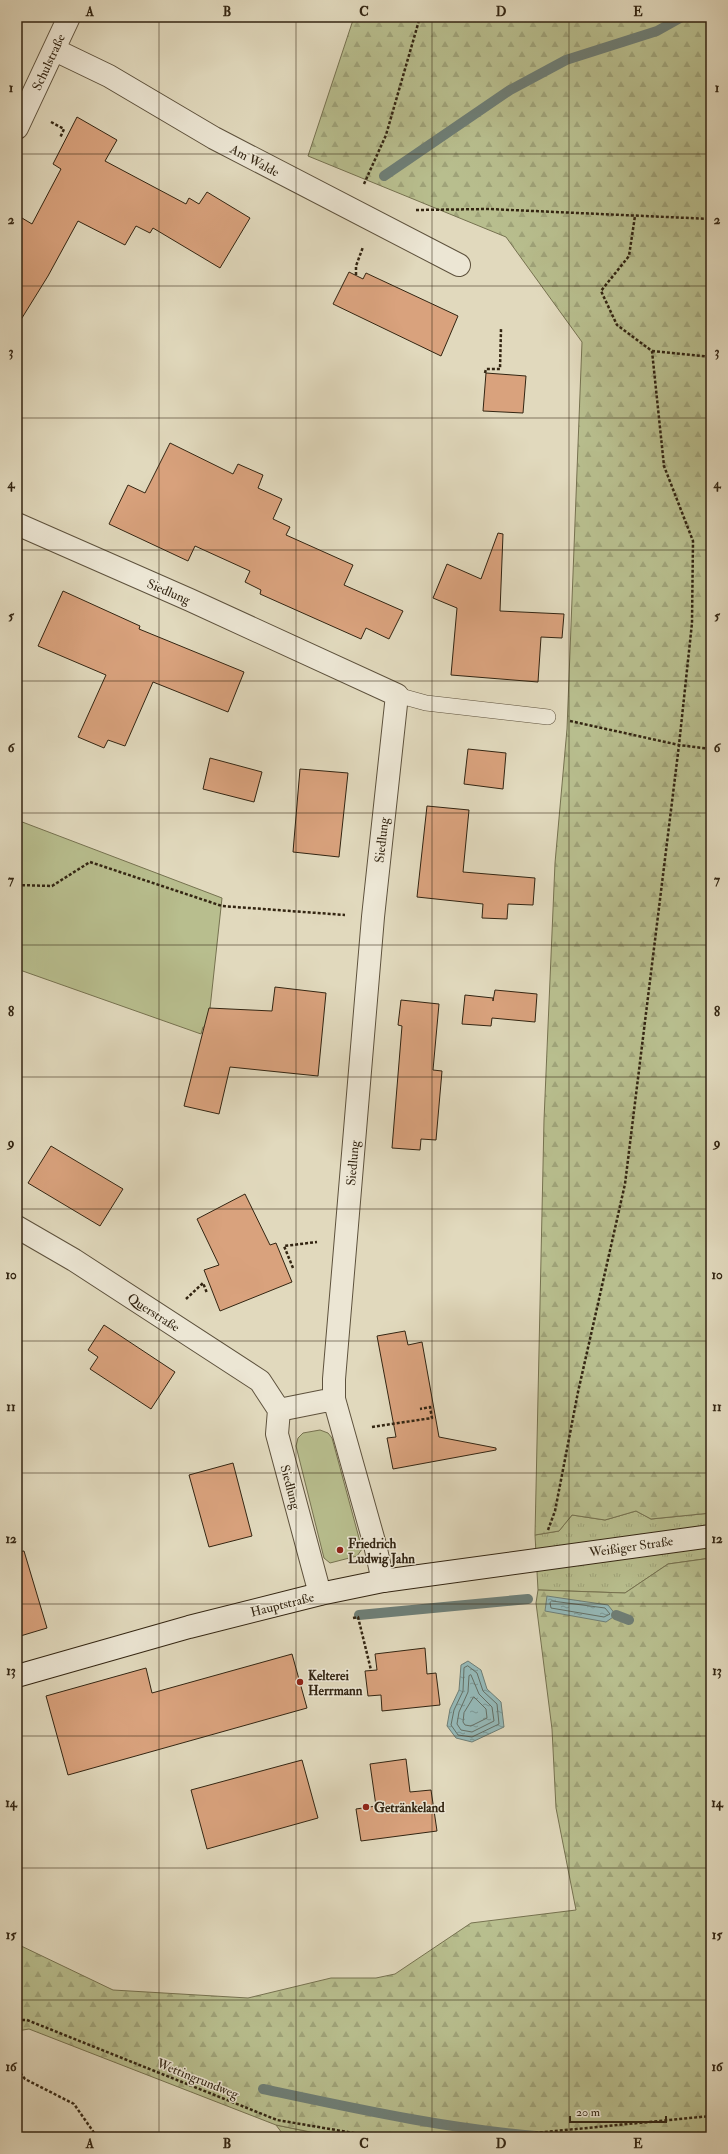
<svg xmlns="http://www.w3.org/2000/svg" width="728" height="2154" viewBox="0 0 728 2154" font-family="'IM FELL Double Pica',serif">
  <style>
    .grass { fill: url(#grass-tufts); stroke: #767250 }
    .forest { fill: url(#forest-firs); stroke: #767250 }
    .park { fill: #b8be8e; stroke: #767250 }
    .water { fill: url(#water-ripples); stroke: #6e7e76 }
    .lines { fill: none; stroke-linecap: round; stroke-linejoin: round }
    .shore { stroke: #646f65; stroke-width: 1 }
    .stream { stroke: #6e7e76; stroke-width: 10 }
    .building { fill: #d9a27d; stroke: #332512 }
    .lane-casing { stroke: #5e523d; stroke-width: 16 }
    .street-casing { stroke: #5e523d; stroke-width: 24 }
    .secondary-casing { stroke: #332512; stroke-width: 24 }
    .path { stroke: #332512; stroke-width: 2.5; stroke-dasharray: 3 2; stroke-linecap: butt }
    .lane { stroke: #ece6d4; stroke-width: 15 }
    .street { stroke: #ece6d4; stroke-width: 22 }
    .secondary { stroke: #ece6d4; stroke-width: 22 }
    .grid { fill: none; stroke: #332512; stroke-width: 1; stroke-opacity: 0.55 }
    .poi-dot { fill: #8f2418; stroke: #ece6d4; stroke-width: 1.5 }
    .labels { text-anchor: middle; stroke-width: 3; stroke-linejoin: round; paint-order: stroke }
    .street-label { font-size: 13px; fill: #332512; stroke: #ece6d4 }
    .poi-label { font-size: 13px; font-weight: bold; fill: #332512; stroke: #ece6d4; text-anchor: start }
    .neatline { fill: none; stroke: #332512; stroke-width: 1.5 }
    .grid-label { font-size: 13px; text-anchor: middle; font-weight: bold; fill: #332512 }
  </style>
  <defs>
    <pattern id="grass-tufts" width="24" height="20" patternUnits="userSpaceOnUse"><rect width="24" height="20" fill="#b8be8e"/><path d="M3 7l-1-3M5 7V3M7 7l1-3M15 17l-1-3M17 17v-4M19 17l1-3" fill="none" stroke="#9fa379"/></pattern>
    <pattern id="forest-firs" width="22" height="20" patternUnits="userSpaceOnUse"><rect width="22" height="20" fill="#b8be8e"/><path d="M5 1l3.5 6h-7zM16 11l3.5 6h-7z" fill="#9fa379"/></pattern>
    <pattern id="water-ripples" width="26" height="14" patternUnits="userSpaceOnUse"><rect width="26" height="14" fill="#95b9b8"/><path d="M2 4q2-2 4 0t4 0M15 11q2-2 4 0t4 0" fill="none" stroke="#7a9694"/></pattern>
  </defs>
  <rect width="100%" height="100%" fill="#e1d9bd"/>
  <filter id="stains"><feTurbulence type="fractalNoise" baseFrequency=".005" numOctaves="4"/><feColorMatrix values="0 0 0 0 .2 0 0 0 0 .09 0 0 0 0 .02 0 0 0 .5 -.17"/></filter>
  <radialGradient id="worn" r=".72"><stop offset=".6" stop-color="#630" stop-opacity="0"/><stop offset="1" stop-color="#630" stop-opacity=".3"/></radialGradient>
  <path class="grass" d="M 636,1511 L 651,1519 L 711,1513 L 711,1558 L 668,1564 L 625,1593 L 538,1590 L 535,1535 L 559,1531 L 572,1515 L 605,1520 Z
    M 276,2125 L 335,2137 L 285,2137 Z"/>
  <path class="forest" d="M 354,17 L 711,17 L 711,1513 L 651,1519 L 636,1511 L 605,1520 L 572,1515 L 559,1531 L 535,1535 L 544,1120 L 555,863 L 567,729 L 582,342 L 506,237 L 308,156 Z
    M 711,1558 L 711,2137 L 335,2137 L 276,2125 L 29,2029 L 17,2031 L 17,1944 L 113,1990 L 248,1998 L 331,1978 L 376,1978 L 395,1974 L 471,1923 L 576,1910 L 556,1808 L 552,1729 L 536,1603 L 538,1590 L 625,1593 L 668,1564 Z"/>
  <path class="park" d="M 17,820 L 222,898 L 208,1027 L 203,1027 L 201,1034 L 17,969 Z
    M 320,1430 L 328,1433 L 332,1438 L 362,1549 L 357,1556 L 330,1563 L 324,1558 L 296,1446 L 298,1438 L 303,1433 Z"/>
  <path class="water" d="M 547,1596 L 608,1605 L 616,1615 L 606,1622 L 545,1611 Z
    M 468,1661 L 481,1670 L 487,1689 L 501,1702 L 504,1727 L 472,1742 L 456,1738 L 447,1726 L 450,1709 L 459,1690 L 461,1665 Z"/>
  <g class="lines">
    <path class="shore" d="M 552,1601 L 605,1608 L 610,1614 L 604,1617 L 551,1608 L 550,1603 Z
      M 468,1666 L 477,1673 L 483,1691 L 497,1704 L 499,1724 L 472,1737 L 458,1735 L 451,1725 L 454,1710 L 463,1691 L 464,1668 Z
      M 471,1675 L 479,1694 L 492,1707 L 494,1721 L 472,1732 L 461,1730 L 457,1724 L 459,1712 L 468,1692 L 469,1676 Z
      M 474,1697 L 486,1709 L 487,1718 L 471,1726 L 465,1725 L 463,1722 L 464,1713 Z"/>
    <path class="stream" d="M 384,176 L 510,90 L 566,60 L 657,31 L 682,17
      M 359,1615 L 528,1599
      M 616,1615 L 629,1620
      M 263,2089 C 357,2109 452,2130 548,2137"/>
  </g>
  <path class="building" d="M 77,117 L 117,140 L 105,161 L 186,204 L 189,198 L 199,204 L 207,192 L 250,218 L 220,268 L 153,228 L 150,233 L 136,226 L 125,245 L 78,221 L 48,276 L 17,326 L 17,215 L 32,224 L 61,169 L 53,164 Z
    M 349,272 L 363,279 L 366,273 L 458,316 L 441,356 L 333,304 Z
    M 486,373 L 526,376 L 523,413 L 483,411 Z
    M 170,443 L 233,474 L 238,464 L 263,475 L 258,488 L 282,499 L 273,519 L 290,527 L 286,535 L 353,565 L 344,585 L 403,611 L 389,639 L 366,628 L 361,639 L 260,594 L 261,590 L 245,582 L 250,571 L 195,546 L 188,561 L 109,524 L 128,485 L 145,493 Z
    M 498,533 L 503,534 L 500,611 L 564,614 L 562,638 L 541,637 L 538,682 L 451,675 L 457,608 L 433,598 L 447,564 L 481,579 Z
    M 63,591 L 140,626 L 139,629 L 244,672 L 228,712 L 153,682 L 125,746 L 108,740 L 104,748 L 78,737 L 106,675 L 38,646 Z
    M 468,749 L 506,753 L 503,789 L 464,784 Z
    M 210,758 L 262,772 L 254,802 L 203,789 Z
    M 300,769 L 348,773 L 339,857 L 293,852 Z
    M 427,806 L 469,810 L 463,872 L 535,878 L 533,905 L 508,904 L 507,919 L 482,918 L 483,904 L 417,897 Z
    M 275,987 L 326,993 L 318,1076 L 230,1067 L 219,1114 L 184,1106 L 209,1008 L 272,1011 Z
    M 495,990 L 537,994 L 535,1022 L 492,1018 L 491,1026 L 462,1024 L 465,995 L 493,998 L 493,1001 Z
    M 401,1000 L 439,1004 L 433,1070 L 442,1071 L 436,1140 L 421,1139 L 420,1150 L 392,1148 L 402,1026 L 398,1025 Z
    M 51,1146 L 123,1189 L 100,1226 L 28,1183 Z
    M 245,1194 L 270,1245 L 276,1243 L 292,1282 L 220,1311 L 204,1270 L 219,1265 L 197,1219 Z
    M 104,1325 L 175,1372 L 151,1409 L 90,1369 L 98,1357 L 88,1350 Z
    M 405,1331 L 408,1345 L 422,1342 L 439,1437 L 496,1448 L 496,1450 L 393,1469 L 387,1438 L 396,1437 L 377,1336 Z
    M 233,1463 L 252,1536 L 209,1547 L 189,1475 Z
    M 24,1551 L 47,1628 L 17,1637 L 17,1552 Z
    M 425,1648 L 427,1674 L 436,1673 L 440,1705 L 382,1711 L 381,1695 L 368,1696 L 365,1671 L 377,1670 L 375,1654 Z
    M 292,1654 L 307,1708 L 68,1775 L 46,1696 L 146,1668 L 152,1693 Z
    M 406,1759 L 410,1792 L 431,1790 L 437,1831 L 361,1841 L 356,1809 L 376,1806 L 370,1764 Z
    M 302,1760 L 318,1818 L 207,1849 L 191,1790 Z"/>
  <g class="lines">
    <g class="lane-casing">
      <path id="lane" d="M 397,695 L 426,703 L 548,717"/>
    </g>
    <g class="street-casing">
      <path id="street" d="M 55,50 L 109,76 L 214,138 L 459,265
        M 17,128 L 69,17
        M 17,524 L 190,600 L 397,695 L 373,917 L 334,1379 L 334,1399 L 375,1545 L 383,1581
        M 17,1227 L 74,1260 L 260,1381 L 279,1410
        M 279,1410 L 277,1434 L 320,1594
        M 279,1410 L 334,1399"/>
    </g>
    <g class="secondary-casing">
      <path id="secondary" d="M 17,1676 L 189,1627 L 320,1594 L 383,1581 L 711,1536"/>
    </g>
    <path class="path" d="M 51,122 L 64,129 L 60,138
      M 364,184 L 386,135 L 420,17
      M 416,210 L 489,209 L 711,219
      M 356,275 L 356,266 L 363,247
      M 652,351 L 711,357
      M 485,373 L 486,369 L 500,369 L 501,329
      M 570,721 L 679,745 L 711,749
      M 17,885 L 52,886 L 90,862 L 222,906 L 345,915
      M 293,1268 L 284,1246 L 317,1242
      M 186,1299 L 203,1283 L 207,1293
      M 372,1427 L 432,1418 L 430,1407 L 420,1409
      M 548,1530 L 555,1511 L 578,1392 L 625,1184 L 679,745 L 692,623 L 693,541 L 664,466 L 652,351 L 617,325 L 601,291 L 629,256 L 635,216
      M 353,1618 L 358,1617 L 371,1670
      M 17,2020 L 27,2020 L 277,2120 L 377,2137
      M 17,2069 L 25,2079 L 74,2104 L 97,2137
      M 465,2137 L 514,2135 L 711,2116"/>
    <use href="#lane" class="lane"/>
    <use href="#street" class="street"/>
    <use href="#secondary" class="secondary"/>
  </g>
  <path class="grid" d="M 159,17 L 159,2137M 296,17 L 296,2137M 432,17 L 432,2137M 569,17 L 569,2137M 17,154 L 711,154M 17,286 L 711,286M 17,418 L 711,418M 17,550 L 711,550M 17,681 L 711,681M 17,813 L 711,813M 17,945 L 711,945M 17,1077 L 711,1077M 17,1209 L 711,1209M 17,1341 L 711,1341M 17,1473 L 711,1473M 17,1604 L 711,1604M 17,1736 L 711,1736M 17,1868 L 711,1868M 17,2000 L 711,2000"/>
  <g class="poi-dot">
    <circle cx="340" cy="1550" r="4"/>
    <circle cx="300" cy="1682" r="4"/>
    <circle cx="366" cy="1807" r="4"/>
  </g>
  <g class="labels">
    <g class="street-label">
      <text transform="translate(48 62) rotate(-65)" y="5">Schulstraße</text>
      <text transform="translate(255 160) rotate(28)" y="5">Am Walde</text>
      <text transform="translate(169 591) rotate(23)" y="5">Siedlung</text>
      <text transform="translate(381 840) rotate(-84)" y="5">Siedlung</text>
      <text transform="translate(352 1163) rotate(-85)" y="5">Siedlung</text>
      <text transform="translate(154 1312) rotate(33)" y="5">Querstraße</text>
      <text transform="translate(291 1487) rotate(75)" y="5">Siedlung</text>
      <text transform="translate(631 1546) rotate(-8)" y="5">Weißiger Straße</text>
      <text transform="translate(282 1604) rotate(-14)" y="5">Hauptstraße</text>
      <text transform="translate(198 2078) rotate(22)" y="5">Wettingrundweg</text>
    </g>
    <g class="poi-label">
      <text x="348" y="1548">Friedrich<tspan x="348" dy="15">Ludwig Jahn</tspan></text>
      <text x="308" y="1680">Kelterei<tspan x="308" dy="15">Herrmann</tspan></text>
      <text x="374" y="1812">Getränkeland</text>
    </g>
  </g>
  <rect width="728" height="2154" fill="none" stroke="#e1d9bd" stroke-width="44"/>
  <path d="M570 2116v6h96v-6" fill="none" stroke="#332512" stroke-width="2"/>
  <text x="576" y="2116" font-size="12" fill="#332512" stroke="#ece6d4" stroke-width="3" paint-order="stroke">20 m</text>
  <rect x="22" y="22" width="684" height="2110" class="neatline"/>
  <g class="grid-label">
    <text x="90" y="16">A</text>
    <text x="227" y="16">B</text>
    <text x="364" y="16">C</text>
    <text x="501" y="16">D</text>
    <text x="638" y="16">E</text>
    <text x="11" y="92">1</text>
    <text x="717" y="92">1</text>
    <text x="11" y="224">2</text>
    <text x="717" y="224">2</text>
    <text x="11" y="356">3</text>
    <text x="717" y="356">3</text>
    <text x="11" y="488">4</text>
    <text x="717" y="488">4</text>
    <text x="11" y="620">5</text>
    <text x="717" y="620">5</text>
    <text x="11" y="752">6</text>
    <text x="717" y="752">6</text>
    <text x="11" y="884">7</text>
    <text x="717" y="884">7</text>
    <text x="11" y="1016">8</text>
    <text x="717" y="1016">8</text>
    <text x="11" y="1147">9</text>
    <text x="717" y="1147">9</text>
    <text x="11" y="1279">10</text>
    <text x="717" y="1279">10</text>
    <text x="11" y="1411">11</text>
    <text x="717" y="1411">11</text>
    <text x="11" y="1543">12</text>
    <text x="717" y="1543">12</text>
    <text x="11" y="1675">13</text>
    <text x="717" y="1675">13</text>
    <text x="11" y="1807">14</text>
    <text x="717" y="1807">14</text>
    <text x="11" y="1939">15</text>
    <text x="717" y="1939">15</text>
    <text x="11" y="2071">16</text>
    <text x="717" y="2071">16</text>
    <text x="90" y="2148">A</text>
    <text x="227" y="2148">B</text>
    <text x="364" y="2148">C</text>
    <text x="501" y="2148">D</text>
    <text x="638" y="2148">E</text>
  </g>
  <rect width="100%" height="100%" filter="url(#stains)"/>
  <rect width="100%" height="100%" fill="url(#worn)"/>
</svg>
